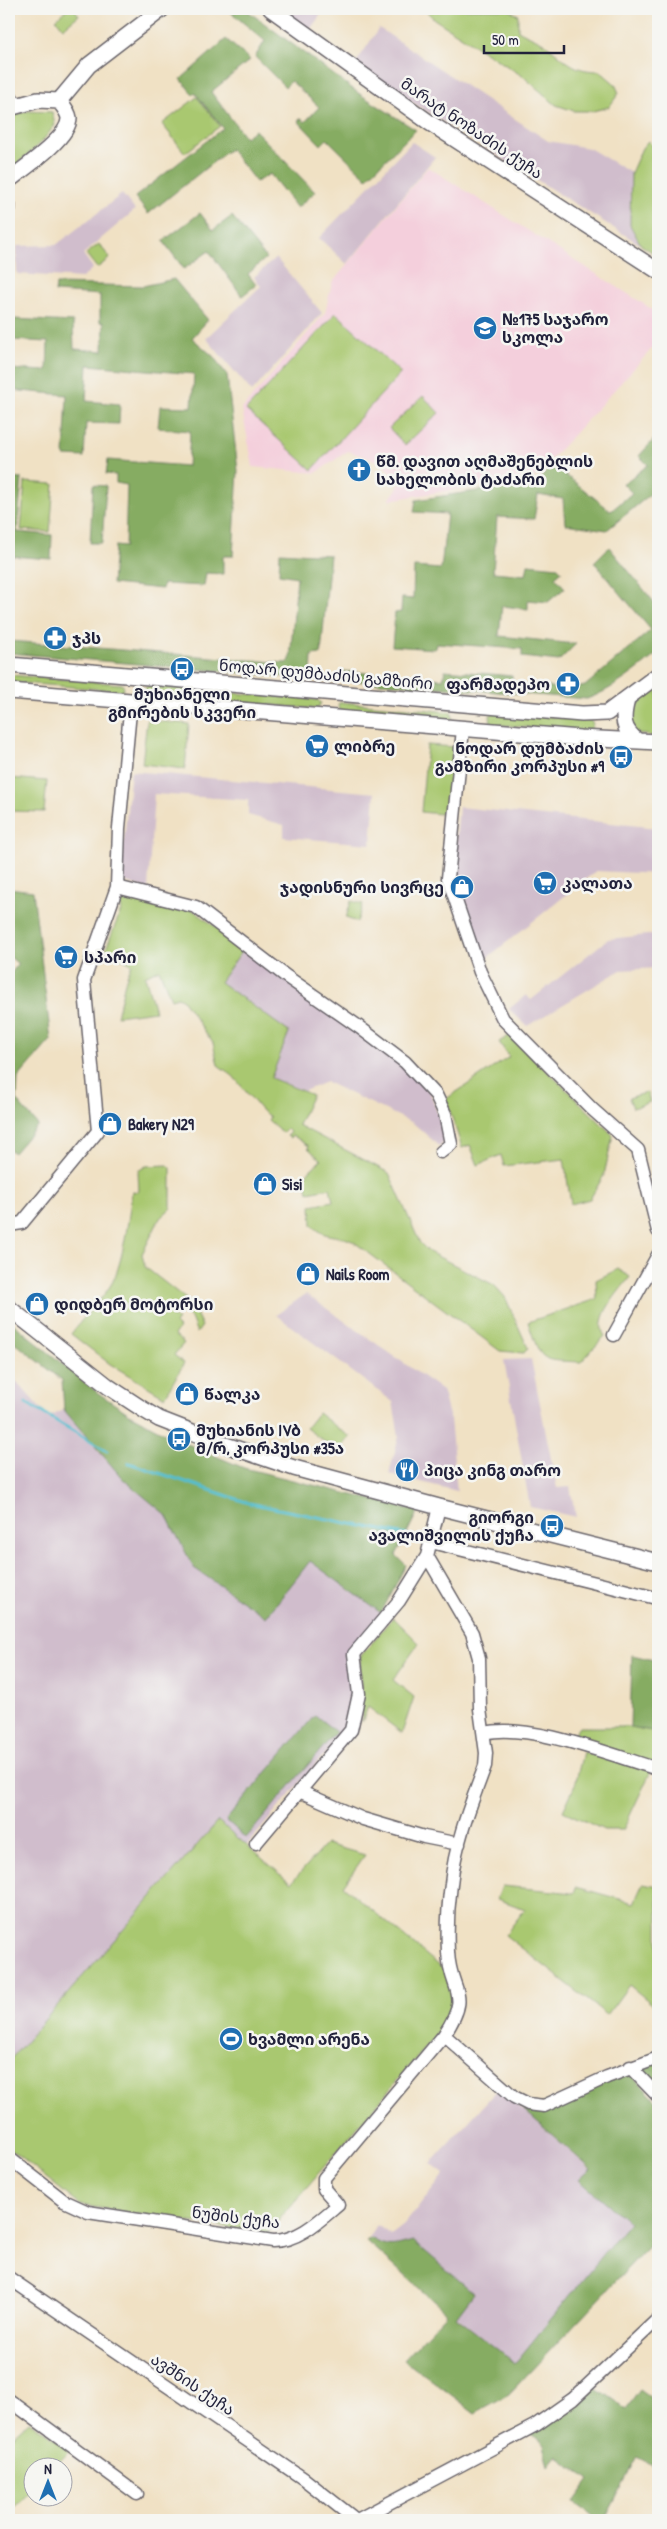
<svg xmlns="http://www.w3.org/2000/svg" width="667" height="2529" viewBox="0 0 667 2529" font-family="'Patrick Hand','Noto Sans Georgian',sans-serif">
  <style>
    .built { fill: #f4cfdc }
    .industrial { fill: #d0bdcc }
    .green { fill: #a9c870; stroke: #667556 }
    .forest { fill: #86ac62; stroke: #54674e }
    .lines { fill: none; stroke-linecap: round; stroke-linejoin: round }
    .stream { stroke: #53becf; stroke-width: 3 }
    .minor-casing { stroke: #6a656b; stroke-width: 15 }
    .tertiary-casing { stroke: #6a656b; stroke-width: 18 }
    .minor { stroke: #fff; stroke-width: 12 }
    .tertiary { stroke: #fff; stroke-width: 15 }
    .labels { text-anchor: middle; stroke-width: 5; stroke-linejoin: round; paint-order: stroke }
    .street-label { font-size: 16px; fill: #22223b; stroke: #f6f6f2 }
    .poi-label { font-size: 16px; font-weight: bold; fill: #22223b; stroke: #f6f6f2; text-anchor: start }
  </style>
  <rect width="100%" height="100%" fill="#f6f6f2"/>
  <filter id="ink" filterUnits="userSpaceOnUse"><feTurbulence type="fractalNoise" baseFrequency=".02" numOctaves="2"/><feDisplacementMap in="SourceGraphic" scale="10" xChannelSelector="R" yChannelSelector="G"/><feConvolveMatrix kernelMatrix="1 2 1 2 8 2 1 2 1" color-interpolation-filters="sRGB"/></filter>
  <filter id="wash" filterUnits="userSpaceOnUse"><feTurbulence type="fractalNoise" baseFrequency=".0096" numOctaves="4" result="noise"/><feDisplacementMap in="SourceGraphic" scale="20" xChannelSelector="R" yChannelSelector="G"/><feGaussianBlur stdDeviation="1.12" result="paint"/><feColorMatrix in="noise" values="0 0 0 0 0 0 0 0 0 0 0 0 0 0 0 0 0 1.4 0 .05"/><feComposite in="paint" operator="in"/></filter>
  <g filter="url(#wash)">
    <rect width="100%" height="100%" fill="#f0e1c4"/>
    <path class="built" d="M 428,167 L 658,313 L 658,342 L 535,477 L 389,500 L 401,483 L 380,462 L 348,451 L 316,473 L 253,467 L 242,409 L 325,313 L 332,283 Z"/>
    <path class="industrial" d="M 278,9 L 325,9 L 309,31 Z
      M 379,28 L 548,141 L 589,148 L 631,173 L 630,225 L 641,245 L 354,66 Z
      M 412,142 L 435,157 L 347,264 L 319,238 Z
      M 122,194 L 135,210 L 83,254 L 93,268 L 82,278 L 17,274 L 17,246 L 56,245 Z
      M 276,258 L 322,313 L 252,392 L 206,338 L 261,286 L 254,277 Z
      M 131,771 L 375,793 L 371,844 L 284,837 L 284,825 L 248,815 L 248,800 L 154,794 L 148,889 L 120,880 Z
      M 459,807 L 658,828 L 658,874 L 596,871 L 487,958 L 480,953 L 453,878 Z
      M 658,934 L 658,968 L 621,970 L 527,1026 L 509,1009 L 526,995 L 531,1000 L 608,939 Z
      M 244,948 L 401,1063 L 430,1092 L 447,1140 L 439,1146 L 413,1123 L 326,1082 L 304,1091 L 271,1078 L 220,982 Z
      M 306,1294 L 442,1390 L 450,1419 L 457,1491 L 389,1474 L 399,1436 L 393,1402 L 276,1315 Z
      M 531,1359 L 557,1488 L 570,1487 L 576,1517 L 530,1507 L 504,1360 Z
      M 9,1373 L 48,1417 L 64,1410 L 123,1479 L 166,1515 L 194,1568 L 266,1616 L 309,1560 L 381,1613 L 348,1654 L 355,1696 L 350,1724 L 246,1846 L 218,1821 L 9,2061 Z
      M 499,2088 L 591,2170 L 580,2180 L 630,2223 L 515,2364 L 456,2316 L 474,2293 L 413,2241 L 394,2246 L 383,2246 L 371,2238 L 366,2241 L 377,2225 L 391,2235 L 404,2225 L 445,2174 L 431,2163 Z"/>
    <path class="green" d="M 67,9 L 74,9 L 79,15 L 63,28 L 56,19 Z
      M 424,9 L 508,9 L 518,15 L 518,30 C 528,36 541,40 549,47 C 569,63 574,71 600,71 L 615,84 L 619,93 L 609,107 L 593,111 L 574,111 L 556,105 L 524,77 L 434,19 Z
      M 197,97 L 220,126 L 185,153 L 162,124 Z
      M 27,111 L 52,112 L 55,125 L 40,144 L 9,171 L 9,117 Z
      M 648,141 L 658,151 L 658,256 L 641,245 L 630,225 L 631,173 L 642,148 Z
      M 99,244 L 110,258 L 97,268 L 86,254 Z
      M 336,313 L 401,373 L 312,470 L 246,410 Z
      M 423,396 L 439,413 L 405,445 L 389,428 Z
      M 25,482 L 54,484 L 50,532 L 21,530 Z
      M 9,675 L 122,684 L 124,687 L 122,691 L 9,682 Z
      M 658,683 L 658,737 L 633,733 L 628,710 Z
      M 148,686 L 318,700 L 321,703 L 317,709 L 146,694 L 145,688 Z
      M 341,702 L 451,712 L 453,718 L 451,720 L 339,710 L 338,704 Z
      M 494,712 L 590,720 L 593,724 L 589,733 L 491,724 L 490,715 Z
      M 147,720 L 189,724 L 185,769 L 142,764 Z
      M 427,745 L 455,747 L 449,815 L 421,812 Z
      M 9,778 L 47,781 L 44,812 L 9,811 Z
      M 124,894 L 193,910 L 244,948 L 220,982 L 289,1032 L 271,1078 L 312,1095 L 298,1125 L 389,1173 L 420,1243 L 429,1252 L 494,1285 L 505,1297 L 528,1348 L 524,1353 L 500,1351 L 354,1242 C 335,1232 328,1241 312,1225 L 311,1205 L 333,1201 L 330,1188 L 308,1192 L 305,1175 L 321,1160 L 308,1148 L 309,1146 L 292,1135 L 290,1138 L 287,1136 L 290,1132 L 287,1129 L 283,1133 L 268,1120 L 270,1117 L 261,1110 L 233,1076 L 218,1065 L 213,1043 L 182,999 L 178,997 L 171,999 L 159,969 L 145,976 L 155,1011 L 117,1016 L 126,978 L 132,964 L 105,951 L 122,908 L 118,904 Z
      M 351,901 L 363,904 L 357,922 L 346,918 Z
      M 510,1035 L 613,1135 L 604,1175 L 590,1199 L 571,1204 L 564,1159 L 504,1166 L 501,1155 L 478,1165 L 470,1145 L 462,1148 L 446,1099 L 509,1057 L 499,1042 Z
      M 647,1092 L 650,1102 L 633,1108 L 629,1098 Z
      M 168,1165 L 171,1168 L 171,1208 L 160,1218 L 142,1254 L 145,1267 L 191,1303 L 202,1326 L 197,1333 L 191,1318 L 176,1306 L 169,1314 L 178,1320 L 175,1324 L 179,1328 L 174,1335 L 184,1343 L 174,1355 L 184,1363 L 165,1397 L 110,1364 L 71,1334 C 83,1317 103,1299 112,1283 C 123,1263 129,1216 132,1192 L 139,1191 L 138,1171 L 146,1166 Z
      M 618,1269 L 630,1277 C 620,1291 592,1319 605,1336 L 581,1362 C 539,1360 542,1363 528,1322 L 597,1299 L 596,1280 Z
      M 318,1413 L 350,1437 L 338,1452 L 306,1428 Z
      M 393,1617 L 419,1643 L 393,1680 L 414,1697 L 402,1733 L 368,1707 L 362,1722 L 360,1657 Z
      M 579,1727 L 630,1727 L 658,1732 L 658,1766 L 569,1741 Z
      M 583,1752 L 651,1771 L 623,1830 L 604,1830 L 563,1811 L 575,1785 Z
      M 218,1821 L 291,1883 L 326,1844 L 365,1855 L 343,1886 L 447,1972 L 453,1995 L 452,2016 L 267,2234 L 80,2205 L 9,2148 L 9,2061 Z
      M 643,1883 L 658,1886 L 658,2009 L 629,1985 L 607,2015 L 505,1935 L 525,1909 L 497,1899 L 502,1886 L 574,1893 L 576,1887 L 634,1903 Z
      M 29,2421 L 71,2450 L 55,2466 L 32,2466 L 32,2490 L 9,2512 L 9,2439 Z"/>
    <path class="forest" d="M 227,9 L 245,9 L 361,95 L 416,130 L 367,178 L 327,139 L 321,145 L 298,121 L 301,118 L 305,122 L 319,107 L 291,81 L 285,87 L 255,57 L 265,41 Z
      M 226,39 L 250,60 L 211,92 L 245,137 L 255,130 L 315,192 L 297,208 L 270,174 L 256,182 L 230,149 L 148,214 L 135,197 L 223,128 L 195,93 L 193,95 L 181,79 Z
      M 200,213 L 213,230 L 232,216 L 266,258 L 248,274 L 256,285 L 242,296 L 209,251 L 184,269 L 163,241 Z
      M 174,279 L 208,320 L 192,338 L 213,356 L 227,375 L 238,471 L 233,556 L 223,556 L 223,574 L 206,573 L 204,586 L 163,584 L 162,589 L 112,584 L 115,546 L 125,547 L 127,485 L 116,483 L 116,475 L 106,474 L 108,460 L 188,466 L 190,431 L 158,428 L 160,406 L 192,407 L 194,374 L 88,365 L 86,401 L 120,404 L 119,424 L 86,423 L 84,457 L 64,456 L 67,395 L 9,390 L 9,369 L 47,371 L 48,342 L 12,340 L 13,319 L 73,322 L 74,349 L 103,351 L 104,322 L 100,322 L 100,295 L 55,292 L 56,284 L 143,286 Z
      M 658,435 L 658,488 L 607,530 L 565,524 L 563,499 L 538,495 L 534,519 L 497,517 L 493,572 L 526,575 L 528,564 L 558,567 L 562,571 L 555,577 L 565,588 L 548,602 L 528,600 L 528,609 L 502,606 L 499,636 L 576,644 L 559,661 L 522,657 L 522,649 L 436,643 L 435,649 L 392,646 L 395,613 L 401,612 L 402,598 L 413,599 L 414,567 L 441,569 L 447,514 L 414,512 L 416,500 L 537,482 L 553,465 L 611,511 L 632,493 L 623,484 L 648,465 L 639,456 Z
      M 9,478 L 22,479 L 17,532 L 52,535 L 51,559 L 10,556 L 9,563 Z
      M 93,485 L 106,486 L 102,543 L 90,543 Z
      M 609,547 L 658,607 L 658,653 C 636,671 614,689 587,699 L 341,680 L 342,671 L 443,679 L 445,670 L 512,676 L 513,684 L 572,689 L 585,686 L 651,630 L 594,562 Z
      M 280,552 L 330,555 L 321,654 L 312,655 L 311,679 L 9,653 L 9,641 L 287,663 L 290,660 L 297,577 L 279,574 Z
      M 9,888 L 33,891 L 51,1040 L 18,1078 L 17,1101 L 38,1125 L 14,1153 L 9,1149 L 9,976 L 18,964 L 9,956 Z
      M 9,1320 L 98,1393 L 131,1415 L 178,1440 L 244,1468 L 418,1511 L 396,1555 L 406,1565 L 381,1613 L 310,1561 L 266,1617 L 194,1568 L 166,1515 L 123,1479 L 64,1410 L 62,1380 L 9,1338 Z
      M 632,1655 L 658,1661 L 658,1732 L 630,1727 Z
      M 315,1715 L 336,1732 L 246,1838 L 226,1820 Z
      M 658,2061 L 658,2089 L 643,2073 L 645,2065 Z
      M 629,2072 L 658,2103 L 658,2236 L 509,2394 L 475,2413 L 404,2359 L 447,2313 L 366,2241 L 371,2238 C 388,2249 394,2246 413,2241 L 474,2293 L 456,2317 L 515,2363 L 629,2223 L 579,2180 L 591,2169 L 524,2110 Z
      M 592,2385 L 626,2409 L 640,2390 L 658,2403 L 658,2468 L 637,2457 L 604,2520 L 599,2520 L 574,2502 L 590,2480 L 557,2456 L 549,2466 L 544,2445 L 530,2432 Z"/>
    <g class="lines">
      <path class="stream" d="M 26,1403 L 107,1451
        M 129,1463 L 249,1503 L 416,1537"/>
    </g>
  </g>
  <g filter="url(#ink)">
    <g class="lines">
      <g class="minor-casing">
        <path id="minor" d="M 9,94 L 16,104
          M 9,204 L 9,209
          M 463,729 L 448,878 L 480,972 L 503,1019 L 592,1109 L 638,1150 L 658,1231
          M 117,887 L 119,828 L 131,701
          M 9,1225 L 22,1223 L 98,1131 L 84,980 L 117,887 L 196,907 L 287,977 L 359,1027 L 405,1062 L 436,1095 L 445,1114 L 451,1144 L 441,1152
          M 614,1335 L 658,1255
          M 431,1542 L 652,1597
          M 485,1733 C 528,1722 614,1756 658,1769
          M 299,1791 L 363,1819 L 424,1837 L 459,1844
          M 256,1843 L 351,1730 L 359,1694 L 354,1654 L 399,1601 L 427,1556 L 439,1507
          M 444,2035 L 514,2097 L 528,2104 L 544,2106 L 607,2077 L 658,2058
          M 630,2067 L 658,2096
          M 9,2158 L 64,2201 L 88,2212 L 273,2241 C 298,2241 319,2221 338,2205 L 324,2189 L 324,2178 L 444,2035 C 473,1991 450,1994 448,1952 C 447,1930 448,1906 451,1884 C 455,1843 471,1804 485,1766 L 486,1753 L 480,1709 L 479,1658 L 472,1633 L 427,1556
          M 9,2278 L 304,2479 L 356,2520
          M 9,2400 L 137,2494
          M 357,2520 L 536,2425 L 573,2399 L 658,2319"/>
      </g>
      <g class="tertiary-casing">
        <path id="tertiary" d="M 271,9 L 430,123 L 658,271
          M 59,101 L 89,65 L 162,9
          M 9,108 L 38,100 L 59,101
          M 9,180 C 23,169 70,137 69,118 C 68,111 63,106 59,101
          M 9,665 L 582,714 L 607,713 L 658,675
          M 9,691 L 580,738 L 658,742
          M 627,700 C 622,718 622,730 638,741
          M 9,1308 L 109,1387 L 144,1410 L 159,1419 L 223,1444 L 294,1468 L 439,1507 L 658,1562"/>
      </g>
      <use href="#minor" class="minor"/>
      <use href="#tertiary" class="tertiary"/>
    </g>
  </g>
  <defs>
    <g id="school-disc" transform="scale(1.25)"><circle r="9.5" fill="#1f6fb2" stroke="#f6f6f2"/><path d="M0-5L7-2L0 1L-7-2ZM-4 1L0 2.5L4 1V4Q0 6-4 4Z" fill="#fff"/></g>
    <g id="church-disc" transform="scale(1.25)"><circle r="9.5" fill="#1f6fb2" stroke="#f6f6f2"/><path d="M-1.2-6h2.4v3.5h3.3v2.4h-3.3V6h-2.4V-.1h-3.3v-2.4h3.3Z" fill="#fff"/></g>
    <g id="pharmacy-disc" transform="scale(1.25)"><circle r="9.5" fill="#1f6fb2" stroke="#f6f6f2"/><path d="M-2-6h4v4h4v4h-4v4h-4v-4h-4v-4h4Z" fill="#fff"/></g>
    <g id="bus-disc" transform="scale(1.25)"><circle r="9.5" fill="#1f6fb2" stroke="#f6f6f2"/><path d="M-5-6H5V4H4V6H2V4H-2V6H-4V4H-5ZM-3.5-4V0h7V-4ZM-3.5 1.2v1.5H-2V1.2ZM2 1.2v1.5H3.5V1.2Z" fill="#fff"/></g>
    <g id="supermarket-disc" transform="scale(1.25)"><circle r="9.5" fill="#1f6fb2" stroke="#f6f6f2"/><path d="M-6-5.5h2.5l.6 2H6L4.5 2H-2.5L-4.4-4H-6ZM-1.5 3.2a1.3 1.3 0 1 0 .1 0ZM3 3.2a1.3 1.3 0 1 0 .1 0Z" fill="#fff"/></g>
    <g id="shop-disc" transform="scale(1.25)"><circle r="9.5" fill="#1f6fb2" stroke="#f6f6f2"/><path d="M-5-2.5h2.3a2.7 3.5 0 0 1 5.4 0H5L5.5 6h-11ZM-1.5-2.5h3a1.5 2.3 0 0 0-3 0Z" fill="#fff"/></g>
    <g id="restaurant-disc" transform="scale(1.25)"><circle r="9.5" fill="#1f6fb2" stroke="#f6f6f2"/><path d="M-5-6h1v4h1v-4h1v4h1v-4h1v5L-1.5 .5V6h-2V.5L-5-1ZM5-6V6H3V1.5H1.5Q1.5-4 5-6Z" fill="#fff"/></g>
    <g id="stadium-disc" transform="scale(1.25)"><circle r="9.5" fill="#1f6fb2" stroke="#f6f6f2"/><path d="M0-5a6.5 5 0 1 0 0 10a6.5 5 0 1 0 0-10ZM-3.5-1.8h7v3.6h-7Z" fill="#fff"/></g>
  </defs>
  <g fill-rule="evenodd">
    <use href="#school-disc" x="485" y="328"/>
    <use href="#church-disc" x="359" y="470"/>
    <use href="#pharmacy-disc" x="55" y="638"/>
    <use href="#bus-disc" x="182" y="669"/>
    <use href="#pharmacy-disc" x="568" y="684"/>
    <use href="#supermarket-disc" x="317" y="746"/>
    <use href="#bus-disc" x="621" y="757"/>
    <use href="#supermarket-disc" x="545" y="883"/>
    <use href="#shop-disc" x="462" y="887"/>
    <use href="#supermarket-disc" x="66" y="957"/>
    <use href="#shop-disc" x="110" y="1124"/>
    <use href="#shop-disc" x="265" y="1184"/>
    <use href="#shop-disc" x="308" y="1274"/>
    <use href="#shop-disc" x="37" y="1304"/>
    <use href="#shop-disc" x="187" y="1394"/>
    <use href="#bus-disc" x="179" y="1439"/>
    <use href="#restaurant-disc" x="407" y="1470"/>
    <use href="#bus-disc" x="552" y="1526"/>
    <use href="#stadium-disc" x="231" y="2039"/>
  </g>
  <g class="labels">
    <g class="street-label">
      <text transform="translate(472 128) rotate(34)" y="6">მარატ ნოზაძის ქუჩა</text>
      <text transform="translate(326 674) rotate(5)" y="6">ნოდარ დუმბაძის გამზირი</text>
      <text transform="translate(236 2217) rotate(7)" y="6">ნუშის ქუჩა</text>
      <text transform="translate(193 2384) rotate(34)" y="6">ავშნის ქუჩა</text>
    </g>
    <g class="poi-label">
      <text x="502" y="325">№175 საჯარო<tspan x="502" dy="18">სკოლა</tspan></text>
      <text x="376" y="467">წმ. დავით აღმაშენებლის<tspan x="376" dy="18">სახელობის ტაძარი</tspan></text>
      <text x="72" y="644">ჯპს</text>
      <text x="550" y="690" text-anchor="end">ფარმადეპო</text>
      <text x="182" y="700" text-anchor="middle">მუხიანელი<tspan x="182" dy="18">გმირების სკვერი</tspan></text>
      <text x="334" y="752">ლიბრე</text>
      <text x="604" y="754" text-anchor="end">ნოდარ დუმბაძის<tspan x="604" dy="18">გამზირი კორპუსი #9</tspan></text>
      <text x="562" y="889">კალათა</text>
      <text x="444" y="893" text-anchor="end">ჯადისნური სივრცე</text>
      <text x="84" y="963">სპარი</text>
      <text x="128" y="1130">Bakery N29</text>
      <text x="282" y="1190">Sisi</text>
      <text x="326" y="1280">Nails Room</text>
      <text x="54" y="1310">დიდბერ მოტორსი</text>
      <text x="204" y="1400">წალკა</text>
      <text x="196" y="1436">მუხიანის IVბ<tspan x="196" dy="18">მ/რ, კორპუსი #35ა</tspan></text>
      <text x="424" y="1476">პიცა კინგ თარო</text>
      <text x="534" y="1523" text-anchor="end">გიორგი<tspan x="534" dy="18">ავალიშვილის ქუჩა</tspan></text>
      <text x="248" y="2045">ხვამლი არენა</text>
    </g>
  </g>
  <rect width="667" height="2529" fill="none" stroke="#f6f6f2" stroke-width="30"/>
  <g transform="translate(48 2482)"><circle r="24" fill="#f6f6f2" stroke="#a1a1a9"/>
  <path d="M0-4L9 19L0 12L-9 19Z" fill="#1f6fb2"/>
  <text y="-8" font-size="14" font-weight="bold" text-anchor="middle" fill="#22223b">N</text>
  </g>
  <path d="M484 45v8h80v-8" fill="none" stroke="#22223b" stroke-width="2.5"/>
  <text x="492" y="45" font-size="15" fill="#22223b" stroke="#f6f6f2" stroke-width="4" paint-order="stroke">50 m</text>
</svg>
